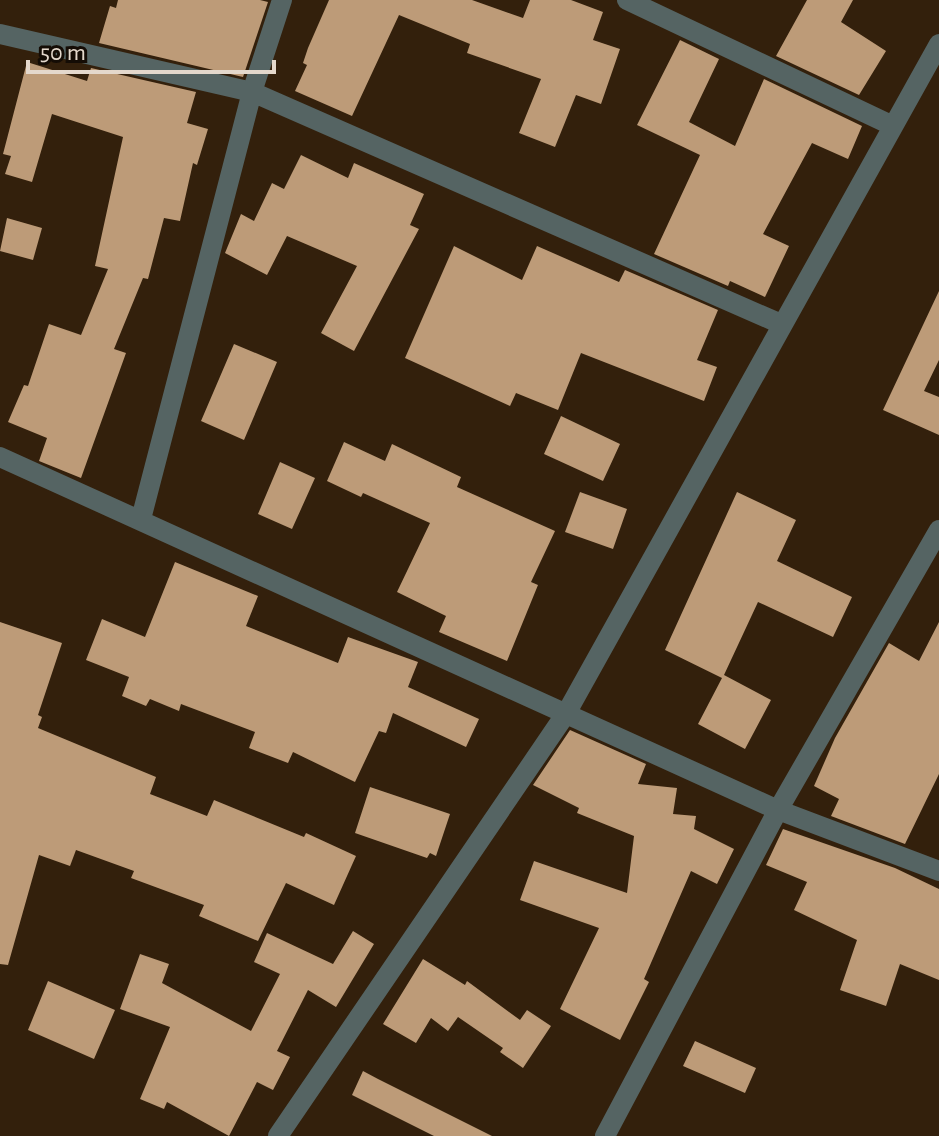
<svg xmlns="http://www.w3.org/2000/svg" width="939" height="1136" viewBox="0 0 939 1136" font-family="'Alegreya Sans',sans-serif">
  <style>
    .building { fill: #bd9b78 }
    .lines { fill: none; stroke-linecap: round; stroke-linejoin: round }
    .street { stroke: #556463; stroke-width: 20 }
  </style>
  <rect width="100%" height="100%" fill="#33200c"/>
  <path class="building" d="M 118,0 L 260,0 L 268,2 L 243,77 L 99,43 L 110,6 L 116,8 Z
    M 329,0 L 472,0 L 523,18 L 530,0 L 571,0 L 603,12 L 593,40 L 620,49 L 601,104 L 576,95 L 555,147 L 519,133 L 541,79 L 467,53 L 470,44 L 399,15 L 352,116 L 295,91 L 307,65 L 303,63 L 308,48 Z
    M 807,0 L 853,0 L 841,22 L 886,51 L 859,95 L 776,56 Z
    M 680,40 L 719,59 L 689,122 L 735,146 L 764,79 L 862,126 L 848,159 L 812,143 L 763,234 L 789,246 L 765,297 L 730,281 L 728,286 L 654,254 L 700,155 L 637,125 Z
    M 27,62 L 87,81 L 91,68 L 196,92 L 187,123 L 208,129 L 197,165 L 193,163 L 180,221 L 164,218 L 148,279 L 143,278 L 114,349 L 126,353 L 81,478 L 39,461 L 47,438 L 8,422 L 24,385 L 28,386 L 49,324 L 81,335 L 108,269 L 95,266 L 123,137 L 52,114 L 32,182 L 5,174 L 11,156 L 3,154 Z
    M 301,155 L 348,178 L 354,163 L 424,194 L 410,225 L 419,229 L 354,351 L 321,333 L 357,266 L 287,236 L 267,275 L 225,253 L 241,214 L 254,221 L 272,183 L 284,189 Z
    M 7,218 L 42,228 L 33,260 L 0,251 Z
    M 454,246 L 522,280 L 537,246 L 619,282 L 625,270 L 718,310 L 697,360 L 717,367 L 704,401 L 581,353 L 558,410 L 516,393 L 510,406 L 405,358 Z
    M 939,291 L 939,360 L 924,391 L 939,397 L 939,435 L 883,410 Z
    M 234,344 L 277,362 L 244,440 L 201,421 Z
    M 561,416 L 620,444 L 603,481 L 544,454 Z
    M 344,442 L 385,461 L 392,444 L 461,477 L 457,487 L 555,531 L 531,582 L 538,585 L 507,661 L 439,632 L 446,616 L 397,592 L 430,523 L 363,493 L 361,497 L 327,481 Z
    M 280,462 L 315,478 L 292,529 L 258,514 Z
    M 580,492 L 627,509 L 613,549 L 565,532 Z
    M 737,492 L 796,520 L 777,561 L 852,597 L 833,637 L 758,602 L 724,675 L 771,700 L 745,749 L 698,724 L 722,678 L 665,650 Z
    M 175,562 L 258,596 L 246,626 L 338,663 L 348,637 L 418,662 L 408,687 L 479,719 L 466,747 L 393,713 L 386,733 L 379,731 L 355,782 L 293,752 L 288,763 L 249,748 L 255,732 L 181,704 L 179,711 L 150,699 L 146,706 L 122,696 L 129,677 L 86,660 L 102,619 L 145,637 Z
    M 0,622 L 62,643 L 38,715 L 42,717 L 38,728 L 156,777 L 150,794 L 207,816 L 214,800 L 304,837 L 306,833 L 356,856 L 334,905 L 286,883 L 258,941 L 199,916 L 204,905 L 131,878 L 134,871 L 76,850 L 70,866 L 39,855 L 8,965 L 0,964 Z
    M 939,622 L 939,774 L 905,844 L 831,816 L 839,799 L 814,786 L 835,738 L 889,643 L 919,661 Z
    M 570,730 L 646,764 L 638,784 L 677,788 L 673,814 L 696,816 L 694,829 L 734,849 L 717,884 L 691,871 L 644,979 L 649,982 L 620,1040 L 560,1009 L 599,928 L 520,900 L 534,861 L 627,893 L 634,836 L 577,813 L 579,808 L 533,785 Z
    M 370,787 L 450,814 L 436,856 L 430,853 L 427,858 L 355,833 Z
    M 783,829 L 895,868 L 939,889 L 939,980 L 900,964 L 886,1006 L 840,990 L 857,940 L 794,910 L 807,882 L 766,865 Z
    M 353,931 L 374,944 L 336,1007 L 308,990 L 277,1051 L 290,1057 L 273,1090 L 257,1082 L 229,1136 L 167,1102 L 164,1109 L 140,1099 L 170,1027 L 120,1009 L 140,954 L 169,964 L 162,983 L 251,1031 L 280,974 L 254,962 L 267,933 L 333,964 Z
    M 423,959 L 465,985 L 467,981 L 520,1020 L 527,1010 L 551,1026 L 523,1068 L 500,1052 L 503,1048 L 458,1017 L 448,1031 L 431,1018 L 416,1043 L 383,1024 Z
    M 48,981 L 115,1010 L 94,1059 L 28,1030 Z
    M 695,1041 L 756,1068 L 745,1093 L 683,1066 Z
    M 363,1071 L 378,1079 L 492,1136 L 434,1136 L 352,1095 Z"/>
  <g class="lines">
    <path class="street" d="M 627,0 L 891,125
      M 0,34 L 252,92 L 781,324
      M 0,457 L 778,810 L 939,871
      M 141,519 L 252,92 L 282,0
      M 278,1136 L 567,712 L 939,44
      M 605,1136 L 778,810 L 939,530"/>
  </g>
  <path d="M28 60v12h246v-12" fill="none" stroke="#e4d8cc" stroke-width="4"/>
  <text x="40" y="60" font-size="24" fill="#e4d8cc" stroke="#140c05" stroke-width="6" paint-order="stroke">50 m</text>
</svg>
